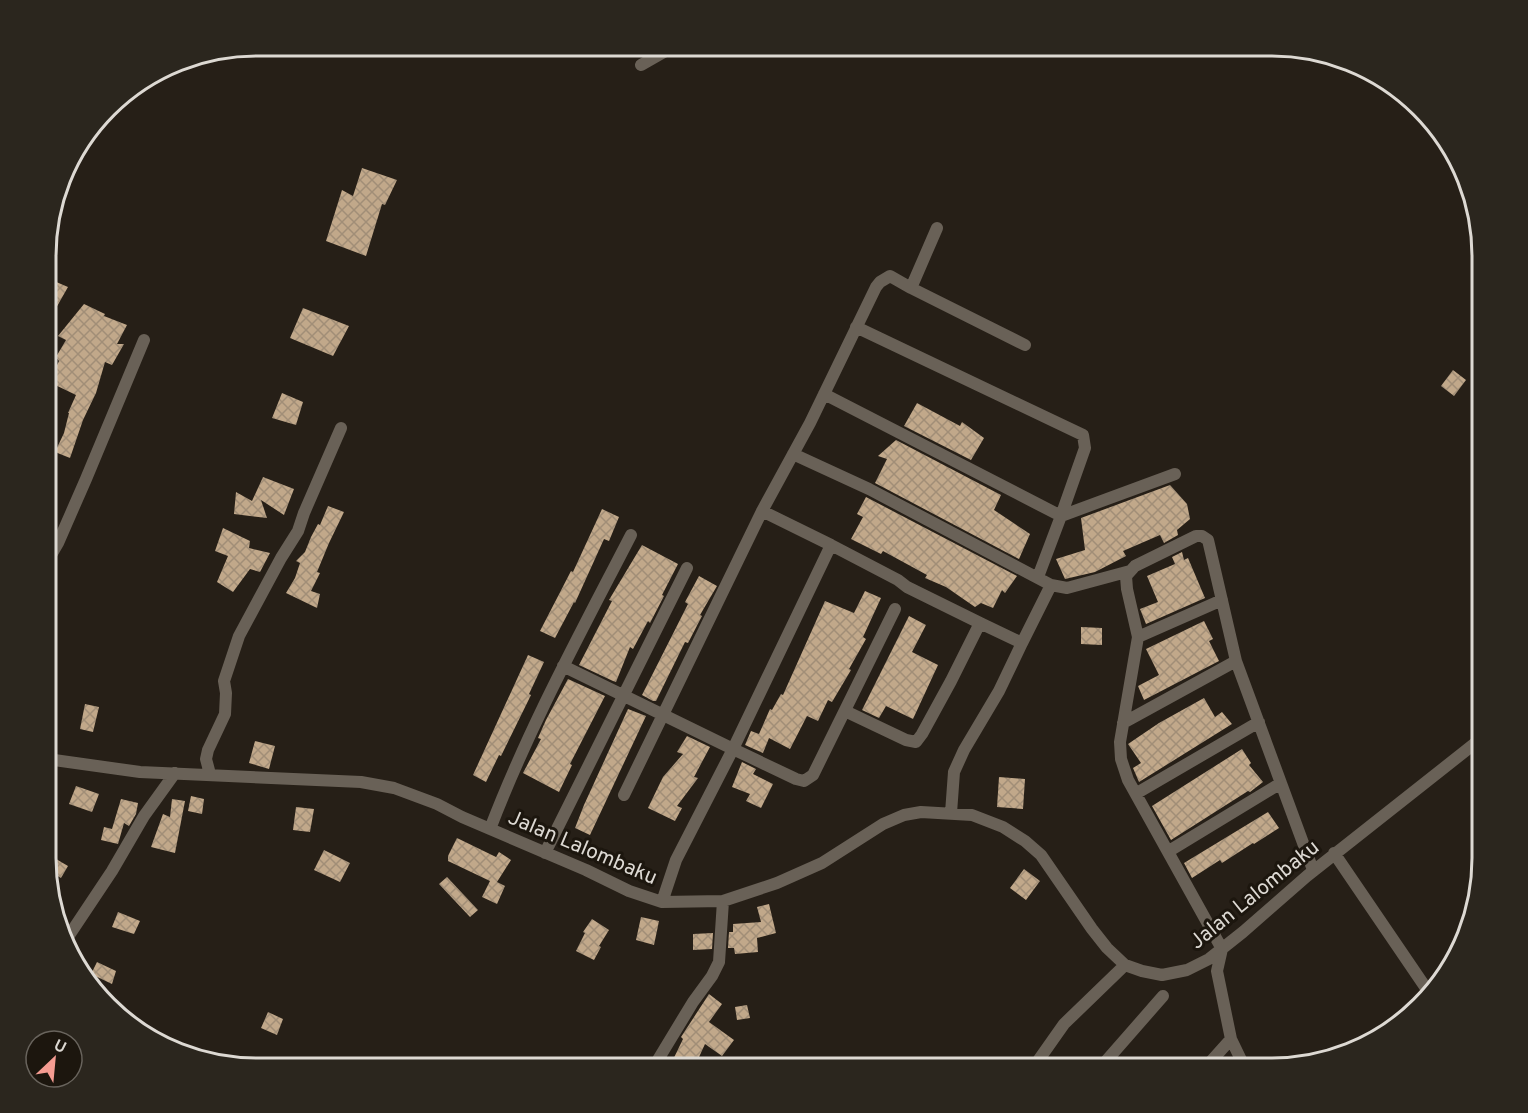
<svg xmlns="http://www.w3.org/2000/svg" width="1528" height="1113" viewBox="0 0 1528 1113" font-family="Overpass,sans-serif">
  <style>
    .building { fill: url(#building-cross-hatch) }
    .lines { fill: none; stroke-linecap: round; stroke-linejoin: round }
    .street { stroke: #696157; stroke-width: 12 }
    .labels { text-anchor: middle; stroke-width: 6; stroke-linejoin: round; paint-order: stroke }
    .street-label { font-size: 21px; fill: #ddd9d3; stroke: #1c160e }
    .rim { fill: none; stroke: #ddd9d3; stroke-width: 3 }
  </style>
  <defs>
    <pattern id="building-cross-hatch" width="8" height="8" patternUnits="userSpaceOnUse" patternTransform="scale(1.5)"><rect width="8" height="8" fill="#c1a88a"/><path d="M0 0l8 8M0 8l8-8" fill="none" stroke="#a18e77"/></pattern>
  </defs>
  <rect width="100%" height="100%" fill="#261f17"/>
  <path class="building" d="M 362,168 L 397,180 L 385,205 L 382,204 L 366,256 L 326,241 L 342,190 L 353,196 Z
    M 47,278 L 68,287 L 47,324 Z
    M 84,304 L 105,314 L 104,316 L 127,325 L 117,344 L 124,344 L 112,365 L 105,362 L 96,393 L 83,420 L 70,458 L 55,452 L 64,433 L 69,413 L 68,413 L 76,395 L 49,382 L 59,361 L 56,357 L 66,340 L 58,336 Z
    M 303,308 L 349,326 L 333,356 L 290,338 Z
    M 1453,370 L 1466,380 L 1454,396 L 1441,386 Z
    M 282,393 L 303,402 L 296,425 L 272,418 Z
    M 917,403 L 960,426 L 962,422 L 984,438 L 971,460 L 904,426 Z
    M 896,440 L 1001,495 L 994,510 L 1030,534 L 1019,559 L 875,483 L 887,459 L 878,456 Z
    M 263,477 L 294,489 L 284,515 L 261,500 L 267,518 L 234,514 L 236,492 L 252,501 Z
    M 1170,485 L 1187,504 L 1190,519 L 1177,530 L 1178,535 L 1164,543 L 1160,535 L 1123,551 L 1126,556 L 1095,572 L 1065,579 L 1056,559 L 1085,550 L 1081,518 Z
    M 866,497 L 1017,576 L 1005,593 L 1002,590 L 993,608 L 981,603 L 975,607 L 946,587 L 925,578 L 927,575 L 883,551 L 881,554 L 851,539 L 863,517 L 857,514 Z
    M 328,506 L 344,512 L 329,543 L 317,572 L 320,573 L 311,591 L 320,594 L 317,608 L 286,593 L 295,578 L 300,563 L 296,561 L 305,552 L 311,537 L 318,524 L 320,525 Z
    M 602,509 L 619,517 L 609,541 L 604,539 L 575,603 L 574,602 L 555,638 L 540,631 L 571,571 L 573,572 Z
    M 223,528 L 250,541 L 249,548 L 270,553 L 260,572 L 250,569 L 233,592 L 217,582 L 228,556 L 215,551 Z
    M 642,545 L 678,564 L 662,595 L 664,596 L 650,623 L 648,621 L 633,649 L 630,647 L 616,682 L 613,681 L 579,665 L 612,601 L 609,600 Z
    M 1182,552 L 1184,560 L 1188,558 L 1205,598 L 1146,624 L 1140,609 L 1158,602 L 1147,576 L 1175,564 L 1172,557 Z
    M 699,576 L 717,586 L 700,615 L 702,616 L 688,643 L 685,642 L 656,701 L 653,701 L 642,695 L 688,604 L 685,602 Z
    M 865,591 L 881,598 L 863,637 L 866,639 L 849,669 L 851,670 L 832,702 L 828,700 L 818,721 L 807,716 L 790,749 L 769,738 L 763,753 L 745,745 L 751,731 L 759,734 L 770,709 L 772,710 L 781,694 L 783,695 L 825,601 L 854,613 Z
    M 909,616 L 926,625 L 912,652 L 938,665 L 913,719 L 886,706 L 879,718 L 862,710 Z
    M 1204,621 L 1213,639 L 1209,641 L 1219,661 L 1144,700 L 1138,686 L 1159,675 L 1146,649 Z
    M 1081,627 L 1102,628 L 1102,645 L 1081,644 Z
    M 528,655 L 544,662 L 529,694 L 531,695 L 501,756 L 499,755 L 486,782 L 473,775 Z
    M 568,679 L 605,696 L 570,764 L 572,765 L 559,792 L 523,773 L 541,739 L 538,738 L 546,720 Z
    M 1204,698 L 1215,717 L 1222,712 L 1232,724 L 1139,782 L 1133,768 L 1141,763 L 1128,744 L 1159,723 Z
    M 85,704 L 99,707 L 93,732 L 80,729 Z
    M 628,709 L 646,716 L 590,835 L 575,828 L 584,805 Z
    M 687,736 L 710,747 L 694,777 L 698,778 L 677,806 L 682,808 L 675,821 L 648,808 L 663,777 L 683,754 L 677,752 Z
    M 255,741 L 275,746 L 269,769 L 249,763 Z
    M 1242,749 L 1251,763 L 1249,765 L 1263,782 L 1250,792 L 1248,791 L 1171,840 L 1152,806 Z
    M 742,762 L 756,769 L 753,774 L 773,784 L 761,808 L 746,801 L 750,794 L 732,787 Z
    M 999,777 L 1025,779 L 1023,809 L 997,807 Z
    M 76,786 L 99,794 L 92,812 L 69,804 Z
    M 191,796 L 204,799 L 202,814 L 188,811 Z
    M 121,799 L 138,803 L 136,814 L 129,826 L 124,823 L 118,844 L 101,840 L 104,827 L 112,829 Z
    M 172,799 L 185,801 L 175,853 L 151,847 L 163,814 L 170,817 Z
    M 296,807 L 314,809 L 310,832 L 293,830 Z
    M 1268,812 L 1279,828 L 1254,844 L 1253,843 L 1222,863 L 1220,860 L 1192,878 L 1184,863 Z
    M 457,838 L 496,857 L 499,852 L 511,860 L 497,882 L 505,886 L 497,904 L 482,897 L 490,881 L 448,861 L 448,856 Z
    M 324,850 L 350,863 L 340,882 L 314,870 Z
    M 56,859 L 68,866 L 61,878 L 49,871 Z
    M 1024,869 L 1040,881 L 1026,900 L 1010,888 Z
    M 447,877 L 478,910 L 470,917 L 439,884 Z
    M 769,904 L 776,933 L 757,938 L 758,952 L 735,954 L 734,948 L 728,948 L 729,932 L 733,932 L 733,924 L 761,922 L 757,907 Z
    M 118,912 L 140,921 L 134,934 L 112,927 Z
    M 641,917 L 659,921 L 654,945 L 636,940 Z
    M 592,919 L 609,930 L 599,946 L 601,947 L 594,960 L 576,951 L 585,933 L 583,932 Z
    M 713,933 L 712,949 L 693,950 L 693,934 Z
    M 97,962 L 116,971 L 112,984 L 91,974 Z
    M 709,994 L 722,1004 L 709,1022 L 734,1040 L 722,1056 L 705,1044 L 694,1068 L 669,1068 L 683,1039 L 681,1037 Z
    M 747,1005 L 750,1018 L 737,1020 L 735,1007 Z
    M 268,1012 L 283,1019 L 277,1035 L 261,1028 Z"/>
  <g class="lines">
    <path class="street" d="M 641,65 L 676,45
      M 911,288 L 1025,345
      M 856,327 L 1083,435 L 1085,448 L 1061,516
      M 824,394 L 1061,516 L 1038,577
      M 793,454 L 869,489 L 1051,585 L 1067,588 L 1130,571
      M 1061,516 L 1175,474
      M 831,545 L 898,580 L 907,587 L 980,623 L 951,681 L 922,734 L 916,742 L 906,740 L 845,711
      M 47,562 L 58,543 L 86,479 L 144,340
      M 980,623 L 1022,643 L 1051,585
      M 1138,637 L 1222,600
      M 563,666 L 733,749 L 831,545 L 762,511 L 810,423 L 876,287 L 880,282 L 890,276 L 911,288 L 937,228
      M 1123,723 L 1236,661
      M 47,759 L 140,772 L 361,782 L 394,788 L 437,804 L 462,817 L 586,870 L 629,891 L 662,902 L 723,901 L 777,883 L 822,863 L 883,824 L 904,815 L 921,812 L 972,815 L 1003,827 L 1025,841 L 1041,855 L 1092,929 L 1107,948 L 1125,965 L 1142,971 L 1162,975 L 1187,970 L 1209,959 L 1243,932 L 1307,876 L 1483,737
      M 210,774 L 206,759 L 208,750 L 225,714 L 226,693 L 224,681 L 239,636 L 281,558 L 298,531 L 304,513 L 341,428
      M 1137,793 L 1259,722
      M 624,795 L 762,511
      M 951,813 L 954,772 L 964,750 L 999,691 L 1022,643
      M 490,829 C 529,727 581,632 631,535
      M 1169,851 L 1281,783
      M 545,853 L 687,568
      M 1334,853 L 1430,994
      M 662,902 L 676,860 L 733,749 L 796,779 L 804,781 L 813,775 L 895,609
      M 66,940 L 112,871 L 144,816 L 175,773
      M 653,1068 L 693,1002 L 712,976 L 719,962 L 723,901
      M 1033,1068 L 1064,1024 L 1125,965
      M 1100,1068 L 1163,996
      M 1205,1068 L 1231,1039
      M 1245,1068 L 1231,1039 L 1217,971 L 1222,949 L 1128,780 L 1121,759 L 1120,742 L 1138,637 L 1127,589 L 1126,576 L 1135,566 L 1196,536 L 1202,536 L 1208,540 L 1236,661 L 1313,870"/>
  </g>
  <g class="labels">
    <g class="street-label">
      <text transform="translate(583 847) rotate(23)" y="7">Jalan Lalombaku</text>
      <text transform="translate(1254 894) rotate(-39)" y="7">Jalan Lalombaku</text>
    </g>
  </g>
  <path d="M0 0H1528V1113H0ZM256 56H1272A200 200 0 0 1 1472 256V858A200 200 0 0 1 1272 1058H256A200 200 0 0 1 56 858V256A200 200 0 0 1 256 56Z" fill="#2b261e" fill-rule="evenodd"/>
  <path class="rim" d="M256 56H1272A200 200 0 0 1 1472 256V858A200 200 0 0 1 1272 1058H256A200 200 0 0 1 56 858V256A200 200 0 0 1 256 56Z"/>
  <g transform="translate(54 1059) rotate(26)"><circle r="28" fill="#1c160e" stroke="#69645d" stroke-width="1.5"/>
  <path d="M0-4.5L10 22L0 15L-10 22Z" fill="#f59c92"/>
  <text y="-9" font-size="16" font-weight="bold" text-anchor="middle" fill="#ddd9d3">U</text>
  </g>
</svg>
